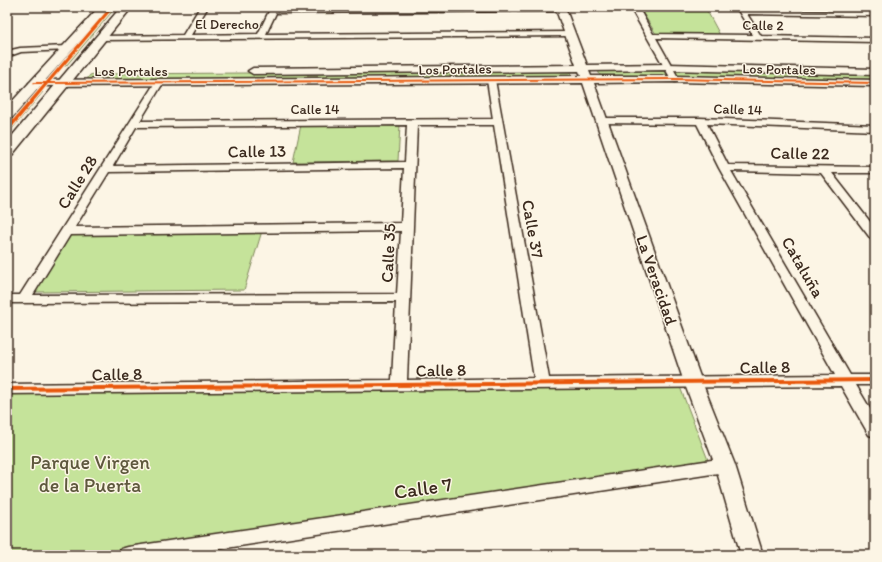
<svg xmlns="http://www.w3.org/2000/svg" width="882" height="562" viewBox="0 0 882 562" font-family="Itim,sans-serif">
  <style>
    .green { fill: #c5e39a; stroke: #80865c }
    .lines { fill: none; stroke-linecap: round; stroke-linejoin: round }
    .minor-casing { stroke: #3b2a1e; stroke-width: 3 }
    .tertiary-casing { stroke: #3b2a1e; stroke-width: 3 }
    .secondary-casing { stroke: #3b2a1e; stroke-width: 3 }
    .minor { fill: #fcf5e5; fill-rule: evenodd }
    .tertiary { fill: #fcf5e5; fill-rule: evenodd }
    .secondary { fill: #fcf5e5; fill-rule: evenodd }
    .cycleway-casing { stroke: #fcf5e5; stroke-width: 2 }
    .cycleway { fill: #e8590c; fill-rule: evenodd }
    .labels { text-anchor: middle; stroke-width: 3; stroke-linejoin: round; paint-order: stroke }
    .far-street-label { font-size: 14px; fill: #3b2a1e; stroke: #fcf5e5 }
    .street-label { font-size: 17px; fill: #3b2a1e; stroke: #fcf5e5 }
    .near-park-label { font-size: 20px; fill: #5e583d; stroke: #fcf5e5 }
    .near-street-label { font-size: 20px; fill: #3b2a1e; stroke: #fcf5e5 }
  </style>
  <rect width="100%" height="100%" fill="#fcf5e5"/>
  <filter id="ink" filterUnits="userSpaceOnUse"><feTurbulence type="fractalNoise" baseFrequency=".025" numOctaves="2"/><feDisplacementMap in="SourceGraphic" scale="8" xChannelSelector="R" yChannelSelector="G"/><feConvolveMatrix kernelMatrix="1 2 1 2 8 2 1 2 1" color-interpolation-filters="sRGB"/></filter>
  <g filter="url(#ink)">
    <path class="green" d="M 107,7 L 116,7 L 66,66 L 57,67 L 55,65 Z
      M 639,7 L 730,7 L 732,9 L 706,9 L 720,35 L 656,34 Z
      M 676,70 L 875,74 L 875,79 L 680,76 L 677,75 L 673,71 Z
      M 565,71 L 570,72 L 572,77 L 87,79 L 90,75 L 94,74 Z
      M 598,71 L 664,71 L 669,77 L 601,77 Z
      M 33,92 L 43,92 L 7,135 L 7,122 Z
      M 301,125 L 400,125 L 398,161 L 293,162 Z
      M 262,231 L 244,290 L 34,292 L 68,235 Z
      M 680,387 L 708,460 L 86,555 L 7,555 L 7,394 Z"/>
    <g class="lines">
      <g class="minor-casing">
        <path id="minor" d="M 200,7 L 208,7 L 191,35 L 258,34 L 271,7 L 279,7 L 278,9 L 561,7 L 564,9 L 560,11 L 276,13 L 266,34 L 570,32 L 574,34 L 570,36 L 101,40 L 97,38 L 101,36 L 183,35 Z
          M 630,7 L 638,7 L 653,34 L 753,35 L 736,7 L 742,7 L 744,10 L 875,12 L 875,16 L 747,14 L 761,36 L 875,38 L 875,42 L 656,38 L 679,79 L 675,82 L 671,79 Z
          M 67,46 L 70,46 L 71,48 L 70,50 L 21,52 L 7,57 L 7,51 L 20,48 Z
          M 491,77 L 495,80 L 549,378 L 835,375 L 719,168 L 697,124 L 601,123 L 598,122 L 596,120 L 598,118 L 700,118 L 875,125 L 875,131 L 707,124 L 728,165 L 875,167 L 875,173 L 832,173 L 875,228 L 875,240 L 871,239 L 821,173 L 731,171 L 850,375 L 875,375 L 875,385 L 856,385 L 875,417 L 875,437 L 869,435 L 841,386 L 7,394 L 7,384 L 392,380 L 396,302 L 7,303 L 7,295 L 20,295 L 156,81 L 159,80 L 163,83 L 140,121 L 493,119 L 487,80 ZM 407,125 L 405,162 L 113,166 L 136,127 ZM 417,125 L 494,125 L 534,378 L 407,380 ZM 404,168 L 401,223 L 75,227 L 109,172 ZM 401,231 L 397,294 L 33,295 L 70,235 Z
          M 725,458 L 731,460 L 733,465 L 731,470 L 725,472 L 180,555 L 119,555 L 121,549 L 128,547 Z"/>
      </g>
      <g class="tertiary-casing">
        <path id="tertiary" d="M 555,7 L 565,7 L 587,65 L 668,64 L 875,69 L 875,75 L 668,70 L 589,71 L 591,76 L 675,76 L 875,80 L 875,86 L 675,82 L 594,83 L 702,382 L 735,465 L 763,555 L 741,555 L 715,465 L 684,382 L 583,83 L 35,86 L 29,83 L 35,80 L 581,76 L 579,71 L 253,74 L 248,71 L 253,68 L 576,65 Z"/>
      </g>
      <g class="secondary-casing">
        <path id="secondary" d="M 99,7 L 110,7 L 12,118 L 7,119 L 7,107 Z
          M 121,7 L 132,7 L 12,155 L 7,157 L 7,142 Z"/>
      </g>
      <use href="#minor" class="minor"/>
      <use href="#tertiary" class="tertiary"/>
      <use href="#secondary" class="secondary"/>
      <g class="cycleway-casing">
        <path id="cycleway" d="M 110,7 L 114,7 L 50,82 L 675,78 L 875,82 L 875,84 L 675,80 L 48,84 L 9,131 L 7,131 L 7,127 L 44,84 L 35,84 L 33,83 L 34,82 L 46,82 Z
          M 875,378 L 875,382 L 7,391 L 7,387 Z"/>
      </g>
      <use href="#cycleway" class="cycleway"/>
    </g>
  </g>
  <g class="labels">
    <g class="far-street-label">
      <text x="227" y="29">El Derecho</text>
      <text transform="translate(763 25) rotate(1)" y="5">Calle 2</text>
      <text transform="translate(455 69) rotate(-1)" y="5">Los Portales</text>
      <text transform="translate(779 69) rotate(1)" y="5">Los Portales</text>
      <text x="131" y="76">Los Portales</text>
      <text x="315" y="114">Calle 14</text>
      <text transform="translate(738 109) rotate(2)" y="5">Calle 14</text>
    </g>
    <g class="street-label">
      <text transform="translate(257 151) rotate(-1)" y="6">Calle 13</text>
      <text transform="translate(800 153) rotate(1)" y="6">Calle 22</text>
      <text transform="translate(77 182) rotate(-58)" y="6">Calle 28</text>
      <text transform="translate(533 229) rotate(80)" y="6">Calle 37</text>
      <text transform="translate(388 253) rotate(-87)" y="6">Calle 35</text>
      <text transform="translate(803 267) rotate(60)" y="6">Cataluña</text>
      <text transform="translate(657 280) rotate(71)" y="6">La Veracidad</text>
      <text transform="translate(765 367) rotate(-1)" y="6">Calle 8</text>
      <text transform="translate(441 370) rotate(-1)" y="6">Calle 8</text>
      <text transform="translate(117 374) rotate(-1)" y="6">Calle 8</text>
    </g>
    <g class="near-park-label">
      <text x="90" y="469">Parque Virgen<tspan x="90" dy="23">de la Puerta</tspan></text>
    </g>
    <g class="near-street-label">
      <text transform="translate(423 488) rotate(-8)" y="7">Calle 7</text>
    </g>
  </g>
  <rect width="882" height="562" fill="none" stroke="#fcf5e5" stroke-width="24"/>
  <rect x="12" y="12" width="858" height="538" fill="none" stroke="#3b2a1e" stroke-width="1.5" filter="url(#ink)"/>
</svg>
